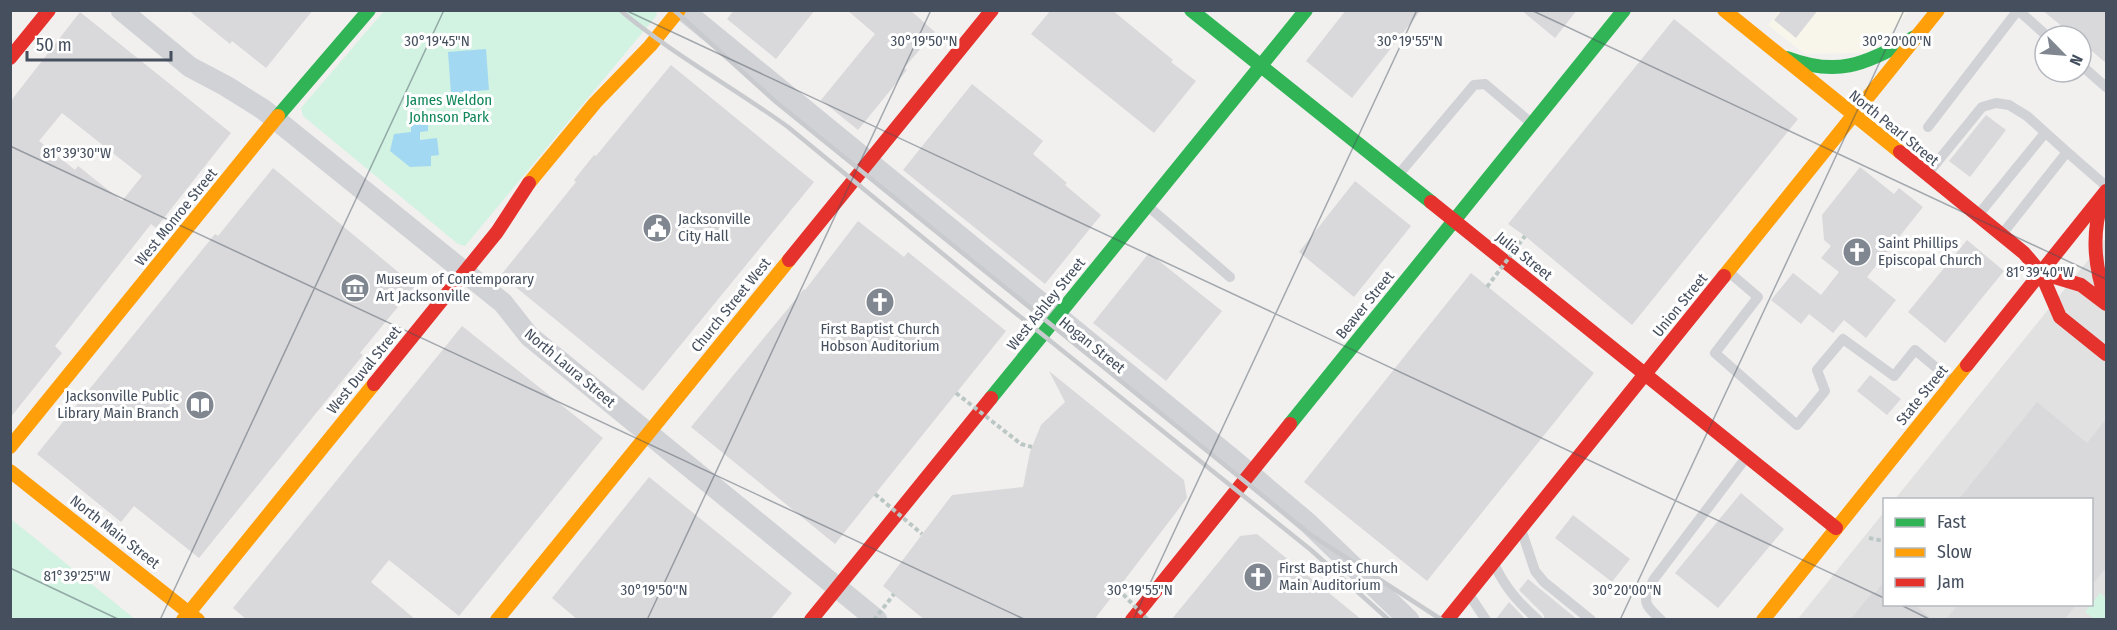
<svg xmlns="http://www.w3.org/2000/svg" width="2117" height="630" viewBox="0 0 2117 630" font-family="'Fira Sans Condensed',sans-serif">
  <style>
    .commercial { fill: #f8f6eb }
    .education { fill: #e2e1e2 }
    .green { fill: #d2f2e2 }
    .water { fill: #a3d8f2 }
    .building { fill: #d9d9db; fill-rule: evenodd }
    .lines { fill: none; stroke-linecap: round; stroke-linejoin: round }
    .path { stroke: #bbc7c5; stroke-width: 4; stroke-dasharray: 4.5 3; stroke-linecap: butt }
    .lane { stroke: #d1d2d6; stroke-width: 10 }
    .street { stroke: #d1d2d6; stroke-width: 21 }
    .fast { stroke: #30b455; stroke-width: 14 }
    .slow { stroke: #ff9f0a; stroke-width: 14 }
    .jam { stroke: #e5322d; stroke-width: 14 }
    .rail { stroke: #c8cacd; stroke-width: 4.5 }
    .path-bridge { stroke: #bbc7c5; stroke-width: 4; stroke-dasharray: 4.5 3; stroke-linecap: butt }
    .ticks { fill: none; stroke: #454f5e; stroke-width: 1.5; stroke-opacity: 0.45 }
    .labels { text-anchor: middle; stroke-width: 6; stroke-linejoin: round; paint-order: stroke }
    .park-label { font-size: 15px; fill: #0f865a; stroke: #fff }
    .street-label { font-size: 15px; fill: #454f5e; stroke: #fff }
    .poi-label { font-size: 15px; fill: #454f5e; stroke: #fff; text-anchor: start }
    .ticks-label { font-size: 15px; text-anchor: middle; fill: #454f5e; stroke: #fff; stroke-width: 6; stroke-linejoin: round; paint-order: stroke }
  </style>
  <rect width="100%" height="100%" fill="#f1f0ef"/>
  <path class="commercial" d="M 1910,10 L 1883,42 L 1866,53 L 1805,54 L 1768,25 L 1779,11 Z"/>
  <path class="education" d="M 2106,238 L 2106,619 L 1797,620 L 1884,512 L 1884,604 L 2092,604 L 2092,500 L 1895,499 Z"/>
  <path class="green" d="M 384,11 L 656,11 L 657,15 L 465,246 L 458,244 L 303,116 L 301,108 Z
    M 10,519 L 11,519 L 135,619 L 11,619 Z
    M 2100,593 L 2106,598 L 2106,619 L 2094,619 L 2085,612 Z"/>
  <path class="water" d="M 486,49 L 489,90 L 451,93 L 448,52 Z
    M 428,120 L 428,131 L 420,132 L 420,140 L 437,138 L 439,155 L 431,156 L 431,166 L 410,167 L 390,151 L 394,134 L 411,132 L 411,124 Z"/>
  <path class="building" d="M 188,10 L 313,10 L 266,68 L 232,41 L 230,44 Z
    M 734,10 L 815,10 L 776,59 L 727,19 Z
    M 847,10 L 910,10 L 935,32 L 904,68 L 907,70 L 858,130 L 821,100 L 875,34 Z
    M 1051,10 L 1112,10 L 1173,60 L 1171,62 L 1196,81 L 1154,133 L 1031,34 Z
    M 1346,10 L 1421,10 L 1352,98 L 1306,61 Z
    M 1521,10 L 1577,10 L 1555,38 Z
    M 1782,10 L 1818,10 L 1796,38 L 1774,20 Z
    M 2042,10 L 2106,10 L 2106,63 L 2081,42 L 2081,36 L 2074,36 Z
    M 80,12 L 231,133 L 156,228 L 151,224 L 55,346 L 62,353 L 10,418 L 10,102 ZM 62,113 L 142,176 L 122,201 L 78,166 L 75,170 L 39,141 Z
    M 1674,19 L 1798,119 L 1632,325 L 1525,236 L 1508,224 Z
    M 671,65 L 814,182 L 643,391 L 501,275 L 576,182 L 574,180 L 594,155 L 596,156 Z
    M 972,84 L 1043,141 L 1033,154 L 1067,183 L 1065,185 L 1101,215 L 1045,284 L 903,170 Z
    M 1986,115 L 2006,130 L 1970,177 L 1949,161 Z
    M 1860,167 L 1894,194 L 1899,188 L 1923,207 L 1867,277 L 1896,300 L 1866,338 L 1844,320 L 1833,333 L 1809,314 L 1801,324 L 1771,300 L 1793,273 L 1821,295 L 1839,272 L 1821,258 L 1831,246 L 1824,240 L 1822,215 Z
    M 273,168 L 415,286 L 360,353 L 363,355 L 199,558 L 134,506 L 121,522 L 37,454 L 215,234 L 218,236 Z
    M 1355,181 L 1411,226 L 1354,297 L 1299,252 Z
    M 858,221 L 904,257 L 908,252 L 1006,331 L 835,544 L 691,427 L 804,289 L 805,290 Z
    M 1967,240 L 2004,271 L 1945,343 L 1908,312 Z
    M 1149,253 L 1222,311 L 1166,381 L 1093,323 Z
    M 1471,273 L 1594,373 L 1427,581 L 1304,482 Z
    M 462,326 L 603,438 L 459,616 L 389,560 L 371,582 L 416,620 L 247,620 L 233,608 Z
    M 1049,371 L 1184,480 L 1187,498 L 1094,620 L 925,620 L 883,586 L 952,495 L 1023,487 L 1030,452 L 1041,425 L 1065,402 Z
    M 1870,375 L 1901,399 L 1887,415 L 1857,391 Z
    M 2037,402 L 2087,443 L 2106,419 L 2106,568 L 2091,586 L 2091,500 L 1958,500 Z
    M 649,477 L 792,593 L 770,620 L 578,620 L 552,598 Z
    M 1741,493 L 1784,529 L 1718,608 L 1675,573 Z
    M 1573,515 L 1630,559 L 1612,582 L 1555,538 Z
    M 1257,534 L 1362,620 L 1171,620 L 1240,536 Z
    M 1528,579 L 1578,620 L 1545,620 L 1543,614 L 1519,590 Z
    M 1884,582 L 1884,604 L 1914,604 L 1932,620 L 1850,620 L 1872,593 L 1874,594 Z
    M 1509,602 L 1514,607 L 1526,620 L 1495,620 Z
    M 1958,604 L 2077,604 L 2064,620 L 1946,620 Z"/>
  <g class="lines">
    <path class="path" d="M 1869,538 L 1884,541"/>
    <path class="lane" d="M 2018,10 L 2047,36
      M 2081,65 L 2106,87
      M 1928,127 L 2018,10
      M 2067,152 L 2106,186
      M 1929,172 L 1982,107 L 1996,103 L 2009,105 L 2027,116 L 2067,152 L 2003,233
      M 1399,174 L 1474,85 L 1485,84 L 1530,122
      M 1150,208 L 1230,277
      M 1979,214 L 2045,133
      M 1731,274 L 1758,297 L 1715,353 L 1797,425 L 1825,391 L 1817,370 L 1843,339 L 1894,376 L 1915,350 L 1951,380
      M 1523,535 L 1535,571 L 1544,582 L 1591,620
      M 1496,568 C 1507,590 1520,604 1538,620
      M 1470,596 L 1486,620
      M 1661,620 C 1643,603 1642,602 1654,579 L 1745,459"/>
    <path class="street" d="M 121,10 L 190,67 L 226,86 L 264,110 L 503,303 L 529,336 L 877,620
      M 683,10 L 1231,458 L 1308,523 L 1409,620"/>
    <path class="fast" d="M 1191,10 L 1431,202
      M 1787,58 C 1843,79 1868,61 1917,36
      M 278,116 L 369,10
      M 991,398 L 1306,10
      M 1290,424 L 1624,10"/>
    <path class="slow" d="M 1724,10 L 1900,152
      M 529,183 L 595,103 L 650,46 L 679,10
      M 1724,276 L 1938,10
      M 10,447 L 278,116
      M 10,471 L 198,620
      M 183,620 L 374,384
      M 497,620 L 789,260
      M 1763,620 L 1967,365"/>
    <path class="jam" d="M 10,58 L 49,10
      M 1900,152 L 2024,253 L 2041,273 L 2060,317 L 2106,354
      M 2102,201 C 2091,236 2095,267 2106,301
      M 1431,202 L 1836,528
      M 789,260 L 992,10
      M 2041,273 L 2081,285 L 2106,304
      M 1967,365 L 2106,191
      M 374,384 L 497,232 L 529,183
      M 811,620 L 991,398
      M 1132,620 L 1290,424
      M 1447,620 L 1724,276"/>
    <path class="rail" d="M 620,10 C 672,54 733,87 788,127 L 988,291 L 1311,550 L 1389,620
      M 674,10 L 776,102 L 1311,535 L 1442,620"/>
    <path class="path-bridge" d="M 1487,287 L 1525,236
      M 956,393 L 1021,444 L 1032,447
      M 875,494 L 922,534
      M 1118,589 L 1148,620
      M 874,620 L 894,594"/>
  </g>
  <path class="ticks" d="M 625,10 L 1884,598M 1531,10 L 2106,279M 10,146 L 1026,620M 10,568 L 120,620M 1899,604 L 1931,620M 160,620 L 444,10M 647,620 L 931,10M 1133,620 L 1417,10M 1620,620 L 1904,10"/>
  <defs>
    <g id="civic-disc" transform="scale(1.5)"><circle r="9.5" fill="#818791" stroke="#fff"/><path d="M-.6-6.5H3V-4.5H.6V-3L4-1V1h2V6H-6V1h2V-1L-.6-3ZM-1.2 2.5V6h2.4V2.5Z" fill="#fff"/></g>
    <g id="church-disc" transform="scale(1.5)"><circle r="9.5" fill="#818791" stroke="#fff"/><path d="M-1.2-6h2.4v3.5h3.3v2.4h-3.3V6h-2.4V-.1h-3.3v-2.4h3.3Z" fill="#fff"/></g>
    <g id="museum-disc" transform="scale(1.5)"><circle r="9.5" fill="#818791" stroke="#fff"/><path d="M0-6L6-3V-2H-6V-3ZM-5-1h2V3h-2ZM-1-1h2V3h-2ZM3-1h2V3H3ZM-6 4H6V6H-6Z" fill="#fff"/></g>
    <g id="library-disc" transform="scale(1.5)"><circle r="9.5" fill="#818791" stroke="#fff"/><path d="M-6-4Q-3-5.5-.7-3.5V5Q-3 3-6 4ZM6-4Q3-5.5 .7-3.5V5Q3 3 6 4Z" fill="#fff"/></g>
  </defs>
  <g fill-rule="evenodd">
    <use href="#civic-disc" x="657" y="228"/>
    <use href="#church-disc" x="1857" y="252"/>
    <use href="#museum-disc" x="355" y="288"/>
    <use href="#church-disc" x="880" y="302"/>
    <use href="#library-disc" x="200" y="405"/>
    <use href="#church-disc" x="1258" y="577"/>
  </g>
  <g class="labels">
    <g class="park-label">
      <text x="449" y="105">James Weldon<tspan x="449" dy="17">Johnson Park</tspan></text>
    </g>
    <g class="street-label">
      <text transform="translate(1894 128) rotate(39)" y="5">North Pearl Street</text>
      <text transform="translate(176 217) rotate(-51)" y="5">West Monroe Street</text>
      <text transform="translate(1524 256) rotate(39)" y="5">Julia Street</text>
      <text transform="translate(1046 304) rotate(-51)" y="5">West Ashley Street</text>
      <text transform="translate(731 305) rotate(-51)" y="5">Church Street West</text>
      <text transform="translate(1365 305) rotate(-51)" y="5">Beaver Street</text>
      <text transform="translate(1680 305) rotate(-51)" y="5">Union Street</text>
      <text transform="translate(1092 345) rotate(39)" y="5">Hogan Street</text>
      <text transform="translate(570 368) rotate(40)" y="5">North Laura Street</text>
      <text transform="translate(364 370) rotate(-51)" y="5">West Duval Street</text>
      <text transform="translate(1922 395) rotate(-51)" y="5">State Street</text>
      <text transform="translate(115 532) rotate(38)" y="5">North Main Street</text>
    </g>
    <g class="poi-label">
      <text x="678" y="224">Jacksonville<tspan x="678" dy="17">City Hall</tspan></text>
      <text x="1878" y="248">Saint Phillips<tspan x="1878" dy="17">Episcopal Church</tspan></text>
      <text x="376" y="284">Museum of Contemporary<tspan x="376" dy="17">Art Jacksonville</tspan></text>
      <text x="880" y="334" text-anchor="middle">First Baptist Church<tspan x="880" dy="17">Hobson Auditorium</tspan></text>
      <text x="179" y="401" text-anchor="end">Jacksonville Public<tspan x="179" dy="17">Library Main Branch</tspan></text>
      <text x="1279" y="573">First Baptist Church<tspan x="1279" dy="17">Main Auditorium</tspan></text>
    </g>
  </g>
  <g class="ticks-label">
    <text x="437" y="46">30°19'45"N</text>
    <text x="924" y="46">30°19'50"N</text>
    <text x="1410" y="46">30°19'55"N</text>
    <text x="1897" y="46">30°20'00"N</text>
    <text x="77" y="158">81°39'30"W</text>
    <text x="2040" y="277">81°39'40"W</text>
    <text x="77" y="581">81°39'25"W</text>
    <text x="654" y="595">30°19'50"N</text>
    <text x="1140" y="595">30°19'55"N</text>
    <text x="1627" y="595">30°20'00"N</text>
  </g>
  <rect width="2117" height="630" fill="none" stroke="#454f5e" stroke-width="24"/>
  <rect x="1883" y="498" width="210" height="108" fill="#ffffff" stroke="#b5b9bf" stroke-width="1.5"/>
  <rect x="1895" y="518" width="30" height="9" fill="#30b455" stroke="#b5b9bf" stroke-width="1.5"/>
  <text x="1937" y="528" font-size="18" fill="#454f5e">Fast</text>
  <rect x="1895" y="548" width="30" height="9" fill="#ff9f0a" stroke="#b5b9bf" stroke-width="1.5"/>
  <text x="1937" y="558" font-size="18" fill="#454f5e">Slow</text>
  <rect x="1895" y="578" width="30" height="9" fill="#e5322d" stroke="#b5b9bf" stroke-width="1.5"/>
  <text x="1937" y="588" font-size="18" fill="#454f5e">Jam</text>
  <g transform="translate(2063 54) rotate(115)"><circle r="28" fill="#ffffff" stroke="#b5b9bf" stroke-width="1.5"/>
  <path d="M0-4.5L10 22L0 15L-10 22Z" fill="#818791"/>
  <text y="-9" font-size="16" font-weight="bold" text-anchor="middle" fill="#454f5e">N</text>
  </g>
  <path d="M27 51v9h144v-9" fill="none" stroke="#454f5e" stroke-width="3"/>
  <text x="36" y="51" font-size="18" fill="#454f5e" stroke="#ffffff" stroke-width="4.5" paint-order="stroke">50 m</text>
</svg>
